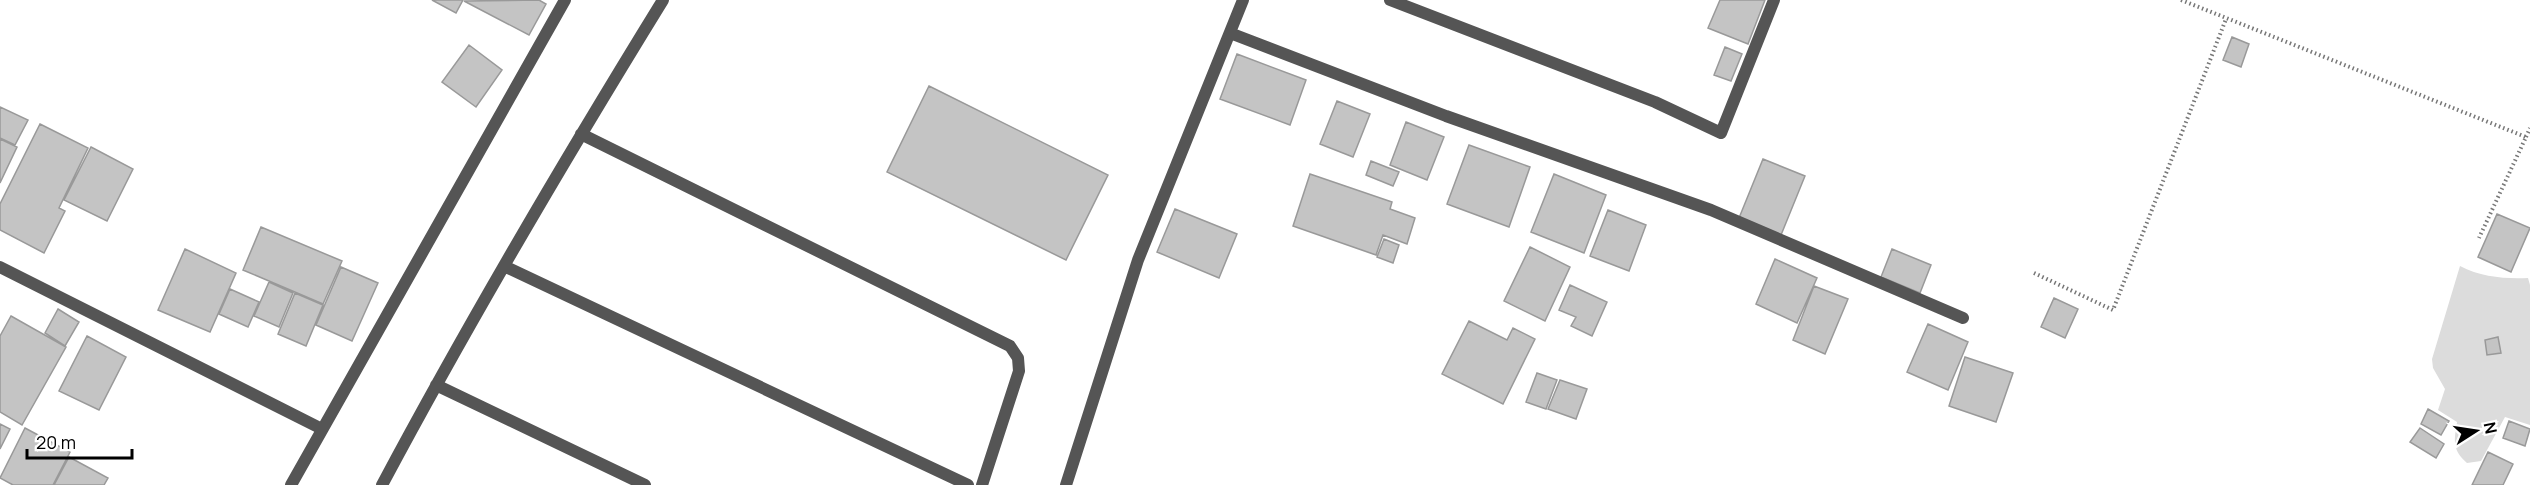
<svg xmlns="http://www.w3.org/2000/svg" width="2530" height="485" viewBox="0 0 2530 485" font-family="Manrope,sans-serif">
  <style>
    .green { fill: #dcdcdc }
    .building { fill: #c4c4c4; stroke: #999; stroke-width: 1.5 }
    .lines { fill: none; stroke-linecap: round; stroke-linejoin: round }
    .path { stroke: #777; stroke-width: 4; stroke-dasharray: 1.5 3; stroke-linecap: butt }
    .minor { stroke: #555; stroke-width: 12 }
  </style>
  <rect width="100%" height="100%" fill="#fff"/>
  <path class="green" d="M 2460,266 C 2481,277 2505,279 2528,278 L 2530,285 L 2530,425 L 2505,417 L 2481,461 L 2467,463 C 2452,450 2454,441 2457,422 L 2438,410 L 2445,389 L 2433,368 L 2432,359 Z"/>
  <path class="building" d="M 432,0 L 463,0 L 456,13 Z
    M 539,0 L 546,4 L 529,35 L 464,1 Z
    M 1720,0 L 1765,0 L 1748,44 L 1708,28 Z
    M 2232,37 L 2249,44 L 2241,67 L 2223,60 Z
    M 469,45 L 502,70 L 476,107 L 442,82 Z
    M 1725,47 L 1742,54 L 1731,81 L 1714,75 Z
    M 1237,54 L 1306,80 L 1290,125 L 1220,99 Z
    M 929,86 L 1108,175 L 1066,260 L 887,172 Z
    M 1337,101 L 1370,114 L 1353,157 L 1320,144 Z
    M 0,107 L 28,120 L 15,145 L 0,138 Z
    M 1406,122 L 1444,137 L 1427,180 L 1390,165 Z
    M 40,124 L 88,148 L 59,208 L 65,211 L 44,253 L 0,230 L 0,204 Z
    M 0,139 L 17,147 L 0,183 Z
    M 1469,145 L 1530,167 L 1509,227 L 1447,204 Z
    M 91,147 L 133,169 L 107,221 L 64,200 Z
    M 1763,159 L 1805,176 L 1781,235 L 1739,218 Z
    M 1371,161 L 1399,172 L 1393,186 L 1366,175 Z
    M 1310,174 L 1392,202 L 1390,209 L 1415,218 L 1407,244 L 1383,235 L 1376,255 L 1293,226 Z
    M 1554,174 L 1606,195 L 1584,253 L 1531,232 Z
    M 1175,209 L 1237,234 L 1219,278 L 1157,252 Z
    M 1608,210 L 1646,225 L 1629,271 L 1590,256 Z
    M 2497,214 L 2530,228 L 2511,272 L 2478,257 Z
    M 261,227 L 342,261 L 323,304 L 243,270 Z
    M 1384,239 L 1399,245 L 1393,263 L 1377,257 Z
    M 1530,247 L 1570,267 L 1545,321 L 1504,301 Z
    M 185,249 L 236,273 L 210,332 L 158,310 Z
    M 1892,249 L 1931,265 L 1920,293 L 1881,277 Z
    M 1775,259 L 1817,278 L 1797,323 L 1756,304 Z
    M 341,267 L 378,283 L 352,341 L 316,325 Z
    M 269,282 L 293,293 L 279,327 L 254,316 Z
    M 1570,285 L 1607,302 L 1592,336 L 1571,326 L 1576,317 L 1559,310 Z
    M 1814,286 L 1848,299 L 1825,354 L 1793,340 Z
    M 230,289 L 259,302 L 248,327 L 219,314 Z
    M 295,293 L 323,305 L 306,346 L 278,334 Z
    M 2054,298 L 2078,309 L 2065,338 L 2041,327 Z
    M 58,309 L 79,322 L 65,346 L 45,333 Z
    M 11,316 L 66,347 L 22,425 L 0,412 L 0,336 Z
    M 1469,321 L 1507,340 L 1513,328 L 1535,339 L 1503,404 L 1442,374 Z
    M 1928,324 L 1968,342 L 1948,390 L 1907,372 Z
    M 87,336 L 126,357 L 99,410 L 59,391 Z
    M 2498,337 L 2501,353 L 2487,355 L 2485,340 Z
    M 1965,357 L 2013,373 L 1996,422 L 1949,406 Z
    M 1537,373 L 1557,380 L 1546,409 L 1526,402 Z
    M 1560,380 L 1587,389 L 1576,419 L 1548,409 Z
    M 2428,409 L 2449,421 L 2441,435 L 2421,424 Z
    M 2509,421 L 2530,429 L 2525,446 L 2503,438 Z
    M 0,424 L 10,429 L 0,449 Z
    M 25,428 L 70,452 L 53,485 L 13,485 L 0,478 Z
    M 2420,428 L 2444,444 L 2436,458 L 2410,442 Z
    M 2488,452 L 2513,464 L 2503,485 L 2472,485 Z
    M 69,457 L 108,478 L 104,485 L 54,485 Z"/>
  <g class="lines">
    <path class="path" d="M 2181,0 L 2526,137 L 2479,238
      M 2526,137 L 2530,128
      M 2034,273 L 2113,310 L 2226,19"/>
    <path class="minor" d="M 1390,0 L 1655,102 L 1721,133 L 1774,0
      M 1230,33 L 1446,116 L 1711,210 L 1963,318
      M 581,134 L 1010,346 L 1018,358 L 1019,371 L 982,485
      M 504,266 L 968,485
      M 0,267 L 322,429
      M 436,385 L 645,485
      M 291,485 L 565,0
      M 382,485 C 470,320 565,159 663,0
      M 1066,485 L 1138,260 L 1243,0"/>
  </g>
  <g transform="translate(2476 431) rotate(78)" stroke="#ffffff" stroke-width="4.5" paint-order="stroke">
  <path d="M0-4.5L10 22L0 15L-10 22Z" fill="#000000"/>
  <text y="-9" font-size="16" font-weight="bold" text-anchor="middle" fill="#000000">N</text>
  </g>
  <path d="M27 449v9h105v-9" fill="none" stroke="#000000" stroke-width="3"/>
  <text x="36" y="449" font-size="18" fill="#000000" stroke="#ffffff" stroke-width="4.5" paint-order="stroke">20 m</text>
</svg>
